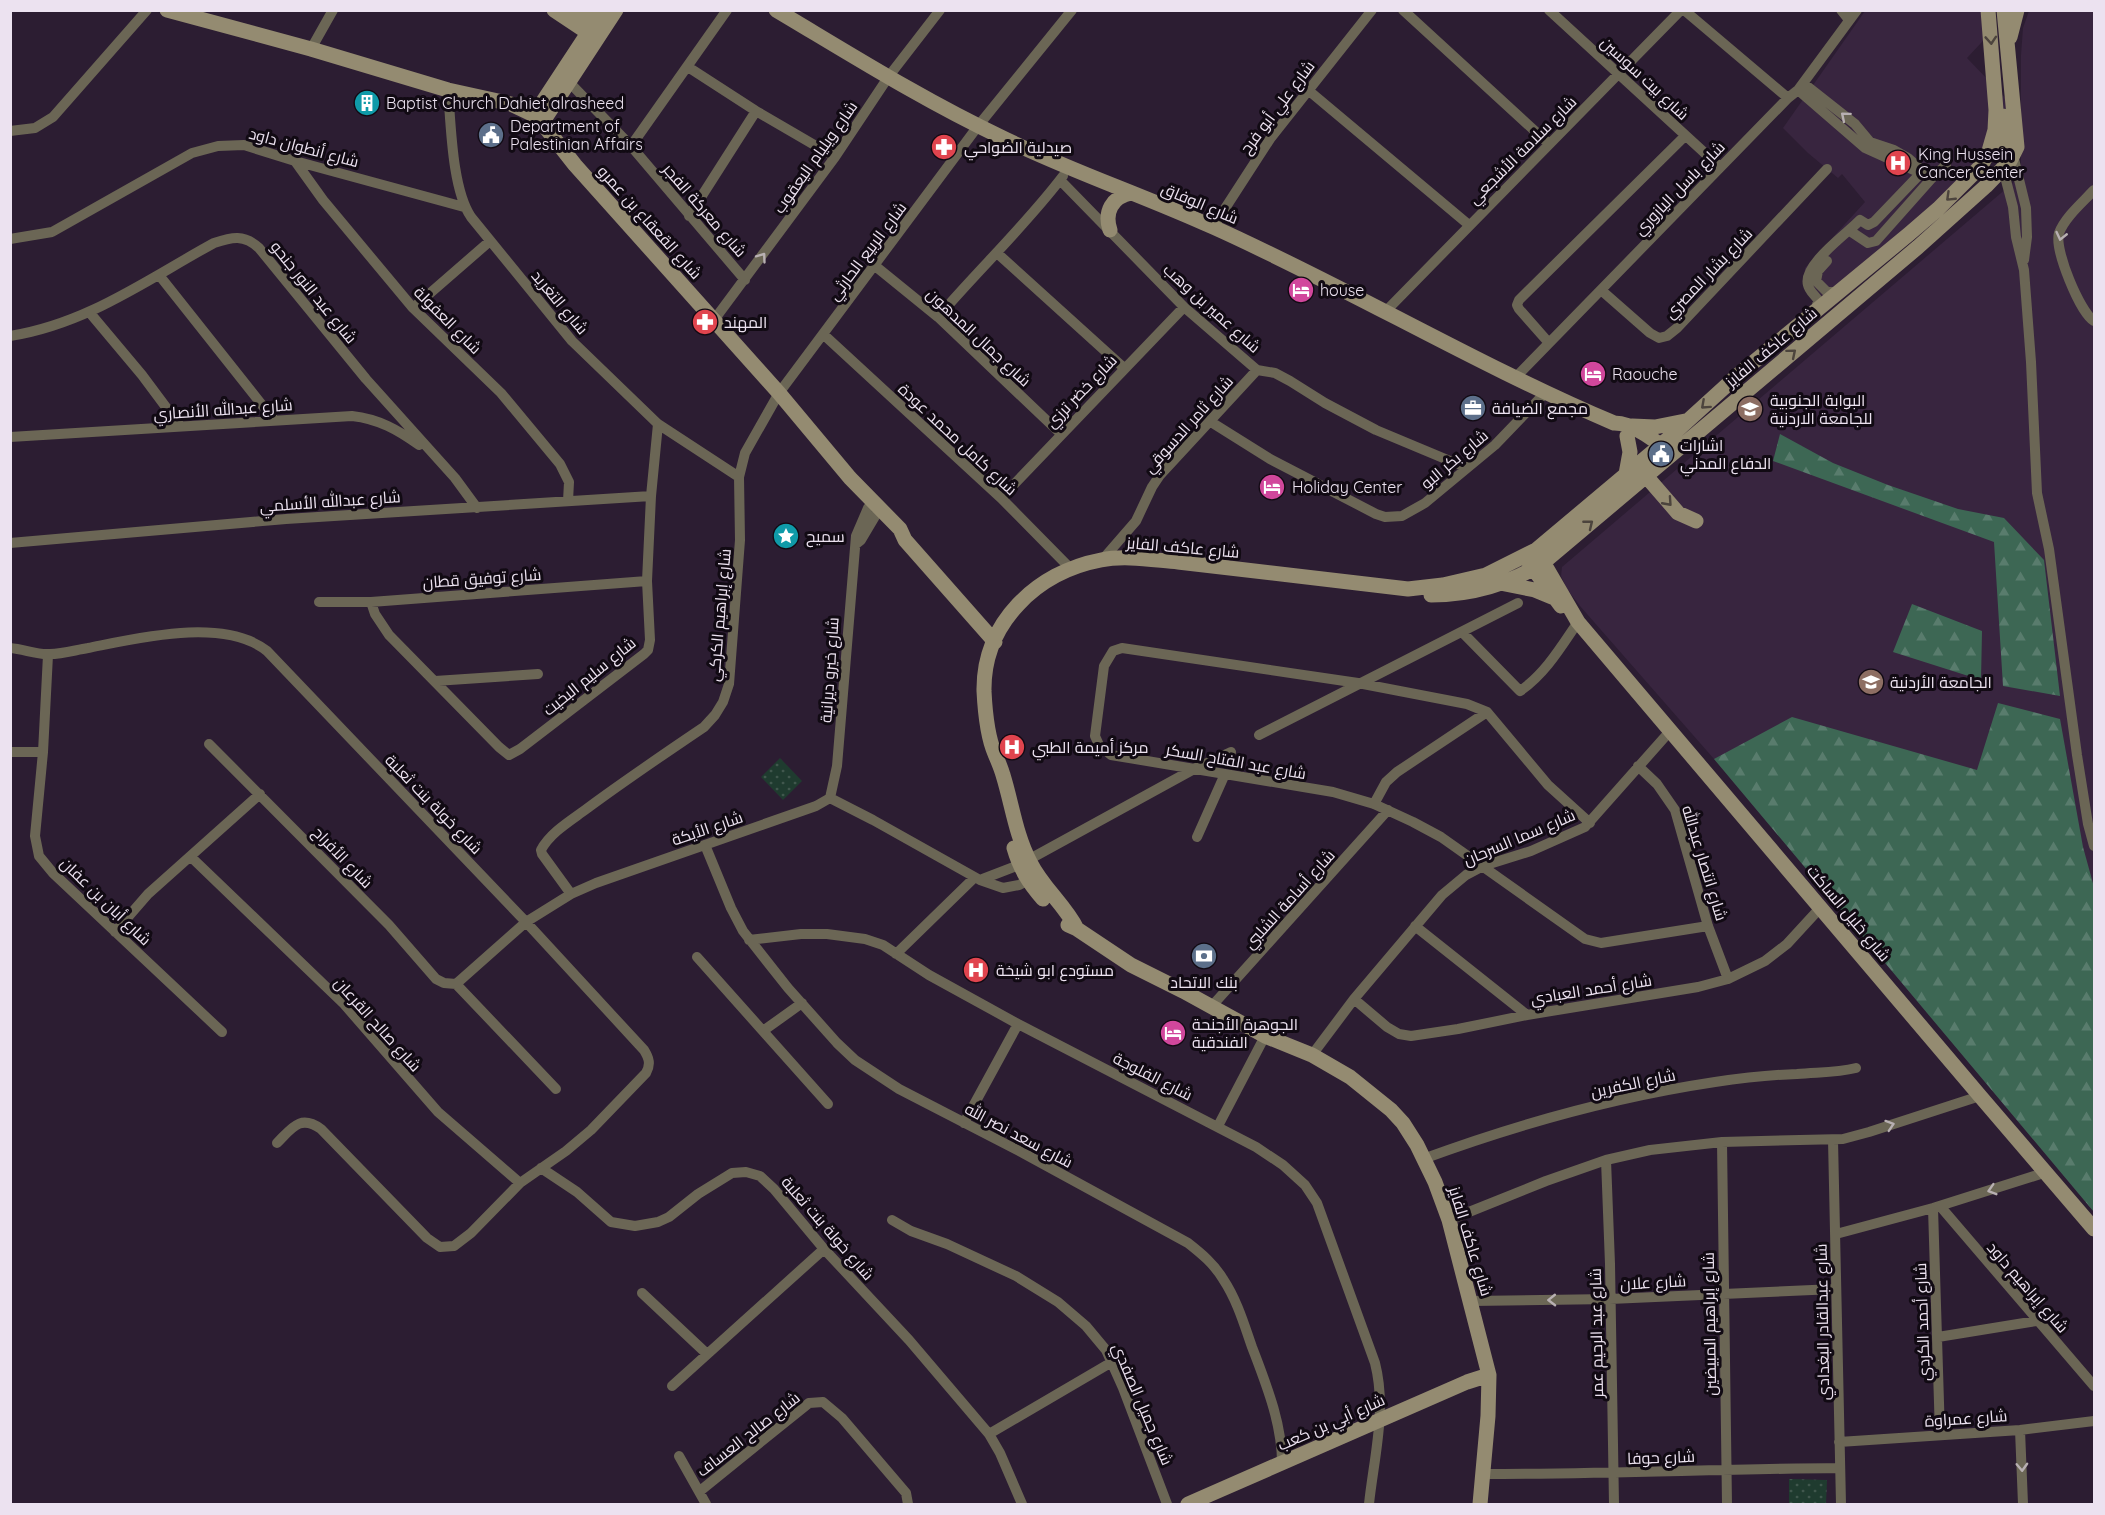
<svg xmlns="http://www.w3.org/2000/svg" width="2105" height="1515" font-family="Quicksand,Cairo,sans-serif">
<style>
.built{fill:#38253f}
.grass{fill:url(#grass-dots)}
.forest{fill:url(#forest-firs)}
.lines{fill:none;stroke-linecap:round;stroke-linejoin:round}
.street{stroke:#6b6655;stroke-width:10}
.secondary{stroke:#948b71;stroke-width:15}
.oneway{stroke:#4c443d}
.oneway2{stroke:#b8b0b2}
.labels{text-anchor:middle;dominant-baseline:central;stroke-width:6;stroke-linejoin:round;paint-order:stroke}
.street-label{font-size:16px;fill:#ece2f0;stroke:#110a13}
.poi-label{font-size:16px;fill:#ece2f0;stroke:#110a13;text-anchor:start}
</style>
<defs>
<pattern id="grass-dots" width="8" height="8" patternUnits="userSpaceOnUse" patternTransform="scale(1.5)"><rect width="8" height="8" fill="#1f3b2f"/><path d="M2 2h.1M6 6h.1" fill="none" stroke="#40574d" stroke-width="1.8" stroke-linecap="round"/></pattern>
<pattern id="forest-firs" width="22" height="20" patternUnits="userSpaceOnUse" patternTransform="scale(1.5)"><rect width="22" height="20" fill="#3d6754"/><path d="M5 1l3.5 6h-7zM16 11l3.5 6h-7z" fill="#597c6d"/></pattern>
</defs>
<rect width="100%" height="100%" fill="#2c1d32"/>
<path class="built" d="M1865,11H1981L1995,28L1967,58L2014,107L1990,149L1897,238L1826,296H1821L1804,277L1805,268L1865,202L1842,174L1838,178L1808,153L1783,128Z
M2029,11H2094V1212L1714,759L1580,606L1567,589L1561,576L1562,567L2021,176V55L2023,28Z"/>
<path class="grass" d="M780,758L802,781L783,800L761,777Z
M1789,1479L1827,1480L1826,1504H1789Z"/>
<path class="forest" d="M1780,434L1833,463L1888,485L1958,509L2004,518L2044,560L2060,696L2003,686L1994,542L1773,461Z
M1912,604L1982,631L1981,680L1893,652Z
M1998,703L2060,719L2083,847L2094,887V1212L1714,759L1792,717L1977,770Z"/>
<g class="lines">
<path class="street" d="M1403,10L1549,144
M1549,10L1720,167
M1684,10L1788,98
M1841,10L1849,20
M311,49L333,10
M688,67L756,111L835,157
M568,81L631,146L745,280
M1803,83L1855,124L1870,142L1894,150L1908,158L1925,173
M448,90C451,125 452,189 471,217L572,341L658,424L739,477
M1308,90L1469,225
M1798,90L1865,148L1918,172
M10,131L35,128L53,117L147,10
M631,146L727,10
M2013,155L2026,208L2027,237L2024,260
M295,161L323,200L413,308L501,393L560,464L569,482L568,501
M2003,169L2013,207L2016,237L2024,270L2031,362L2037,493L2049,549L2077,755L2088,824L2094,846
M1932,178L1946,165
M1060,180L1184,307L1257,370L1275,373L1290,381L1325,403L1376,430L1467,468
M2094,190C2083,202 2065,217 2059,233C2054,250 2080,312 2094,321
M689,216L756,111
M1213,227L1270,139L1372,10
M10,239L52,232L192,153L218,146L244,145L295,161L464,207
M997,253L1124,368
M1827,261L1818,271L1816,281L1827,292H1840
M874,265L938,317L1061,434
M159,275L274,420
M1601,290L1650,333L1659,338L1667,336L1677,328L1827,169
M413,308L490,241
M1816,311L1818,300C1815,295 1809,291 1808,285C1802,265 1848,233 1860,220L1868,225L1874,222L1921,173H1925L1932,178L1876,241L1868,243L1850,231
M1385,312L1681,10
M90,313L142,375L180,426
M938,317C979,269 1025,226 1063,176
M714,320L835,157L889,76L940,10
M823,334L1001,498L1070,568
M10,336C87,324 148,279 214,243C232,237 244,234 259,248L366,379L455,478L477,508
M1549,343L1519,309L1517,305L1519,300L1685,136
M1514,379L1788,98L1798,90L1857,10
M1211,422L1270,459L1376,514L1385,517L1402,516L1425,503L1495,445L1545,393
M10,437L352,416C379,419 398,430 419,445
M1001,498L1184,307
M10,543L286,519L651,496
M856,544L861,540L880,508
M1103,559L1136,521L1152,487L1160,475L1257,370
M319,602H371L647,581
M371,602L375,614L389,635L499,747L509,755L520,749L644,654L648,650L650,640L647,581L651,496L658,424
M1462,632L1520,691C1545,674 1561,647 1578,622
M10,648C23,649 35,654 47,654C60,655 75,650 88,648C139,638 224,617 267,651L526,922L644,1050C649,1058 651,1064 646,1073L591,1130L566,1151L520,1183L471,1233L454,1246L440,1247L427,1238L321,1129C300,1114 292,1128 277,1143
M48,655L43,752L35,836L39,856L53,873L222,1032
M435,681L538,674
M1259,735L1518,603
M209,744L389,925L436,979L444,983L456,984
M10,752H43
M1638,766L1657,784L1675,810L1708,926L1728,979
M830,798L837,766L856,536L868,508L874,501
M830,798L873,820L980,880L1003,888L1019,885L1033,878
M1374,804L1386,782L1397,772L1487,712
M1590,823L1548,785L1487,712L1467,704L1358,683L1122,648L1113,651L1104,666L1095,736L1099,745L1111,755L1333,792L1374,804L1413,822L1441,837L1585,939L1601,943L1708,926
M1197,837L1225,774
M705,845L731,908L743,931L788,988L837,1043L855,1060L899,1089L1023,1153L1188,1243C1202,1254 1214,1264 1223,1279C1237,1300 1244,1324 1252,1347C1266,1384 1282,1423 1282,1463
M191,857L344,1004L438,1112L520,1183
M980,880L1019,865L1194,769L1231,752
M571,894L542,854L541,850C550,833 570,821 585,810C624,781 664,754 704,727L715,715L723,702L729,684L740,540L739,477L745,453L779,393L978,126L1072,10
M1415,926L1527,1015
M115,932L148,894L260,794
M749,940L801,934H827L865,939L883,945L929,975L1018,1024L1256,1147L1283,1165L1305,1185L1317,1203L1375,1363C1387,1410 1374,1457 1369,1504
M896,954L974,878
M697,957L828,1104
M456,984L526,922L571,894L596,883L816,806L830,798
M456,984L556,1089
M1354,999L1387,1027L1399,1034L1411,1036L1458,1029L1527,1015L1698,987L1728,979L1765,961L1787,944L1821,907
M1211,1007L1388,810
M763,1031L802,1003
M1312,1055L1354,999L1442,895L1466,875L1483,866L1531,851L1585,827L1671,730
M964,1123L1018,1024
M1218,1126L1265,1036
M1833,1140L1841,1504
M1722,1142L1727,1504
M1423,1159C1518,1124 1615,1097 1715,1082C1742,1078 1769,1075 1797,1074C1817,1072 1836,1073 1856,1068
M1606,1160L1610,1264L1614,1504
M541,1168L577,1192L611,1222L635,1226L658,1222L669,1217L698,1194L732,1173L746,1172L760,1176L774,1189L824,1249L909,1340L989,1434L1000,1453L1022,1504
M1940,1206L2094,1386
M1933,1208L1940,1435
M892,1220L911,1231L947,1244L1016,1276L1058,1302L1086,1326L1106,1350L1123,1388L1167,1504
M1449,1220L1546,1181L1606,1160L1650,1150L1722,1142L1843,1139L1869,1132L1980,1096
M1836,1234L1933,1208L2047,1172
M642,1293L707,1354
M1471,1301L1610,1299L1835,1289
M1938,1337L2036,1321
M672,1386L824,1249
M2020,1430L2023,1504
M989,1434L1112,1362
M1839,1442L2020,1430L2094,1421
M679,1456L706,1504
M1483,1474C1602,1474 1721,1469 1840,1468
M700,1491L809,1403L823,1402L842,1418L906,1493L908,1504"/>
<path class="secondary" d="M167,10L311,49L448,90L511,104L534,115L542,123L575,165L779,393L850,478L900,529L905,540L995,642
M554,10L596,38
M576,10L602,26
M776,10C850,54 923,100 1001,137C1070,171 1143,195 1213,227C1349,288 1477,365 1614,423C1634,423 1658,442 1671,455
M2010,37L2017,10
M534,115L603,10
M2003,116L2006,166
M542,123L616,10
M1110,230C1104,212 1112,197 1131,193
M1632,426L1655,427L1685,421
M1626,474L1630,452L1627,436
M1646,476L1678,513L1696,521
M1539,555L1578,622L1980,1096L2094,1229
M1529,563L1561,606
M1500,583L1535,590L1552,597
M1431,595C1470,595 1511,584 1544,562L1918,247L1986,186L2010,161L2017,147L2004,10
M1014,848C1020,869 1029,883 1043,899
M1068,925L1077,929L1131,965L1183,991L1265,1036L1312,1055L1350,1077L1391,1110L1403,1123L1417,1145L1435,1182L1449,1220L1489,1375L1488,1416L1480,1504
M1077,929C1065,905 1043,888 1030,862C1016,836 1012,804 1003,775C1001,768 998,761 995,754C987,736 985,711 984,691C983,623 1037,572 1101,560C1125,555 1153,560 1178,562L1408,589L1443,585L1486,575L1536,550L1661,445L1738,375L1909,234L1938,209L1981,166L1989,151L1995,130L1996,110L1988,10
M1188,1504L1467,1382L1489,1375"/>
</g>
<defs><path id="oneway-chevron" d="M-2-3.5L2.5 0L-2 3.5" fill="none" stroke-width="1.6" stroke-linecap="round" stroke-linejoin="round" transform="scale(1.5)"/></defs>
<g class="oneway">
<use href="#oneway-chevron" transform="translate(1991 40) rotate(86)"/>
<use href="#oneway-chevron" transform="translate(1950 197) rotate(136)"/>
<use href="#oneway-chevron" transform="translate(1792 353) rotate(-40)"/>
<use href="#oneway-chevron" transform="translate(1705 405) rotate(138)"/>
<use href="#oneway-chevron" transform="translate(1668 502) rotate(48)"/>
<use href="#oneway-chevron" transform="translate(1589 524) rotate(-39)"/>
</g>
<g class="oneway2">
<use href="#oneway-chevron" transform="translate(1845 116) rotate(-140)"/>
<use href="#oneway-chevron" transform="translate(2061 236) rotate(103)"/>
<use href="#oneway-chevron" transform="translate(762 257) rotate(-54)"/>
<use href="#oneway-chevron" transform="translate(1890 1125) rotate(-18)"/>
<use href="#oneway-chevron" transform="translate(1992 1190) rotate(163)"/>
<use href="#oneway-chevron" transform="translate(1552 1300) rotate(179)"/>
<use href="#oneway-chevron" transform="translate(2022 1467) rotate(88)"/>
</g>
<defs>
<g id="building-disc" transform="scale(1.35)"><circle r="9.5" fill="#0f9aa8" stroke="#110a13"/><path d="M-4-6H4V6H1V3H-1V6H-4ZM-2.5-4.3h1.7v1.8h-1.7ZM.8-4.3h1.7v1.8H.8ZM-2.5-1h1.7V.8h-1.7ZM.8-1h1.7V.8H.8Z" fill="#fff"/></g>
<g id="civic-disc" transform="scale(1.35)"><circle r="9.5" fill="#5c6f8a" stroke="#110a13"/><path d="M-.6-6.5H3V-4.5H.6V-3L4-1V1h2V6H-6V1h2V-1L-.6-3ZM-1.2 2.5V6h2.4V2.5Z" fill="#fff"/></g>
<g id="pharmacy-disc" transform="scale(1.35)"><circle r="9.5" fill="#e0444e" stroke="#110a13"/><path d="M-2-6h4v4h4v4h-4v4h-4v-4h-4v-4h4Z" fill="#fff"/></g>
<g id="hospital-disc" transform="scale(1.35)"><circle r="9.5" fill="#e0444e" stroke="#110a13"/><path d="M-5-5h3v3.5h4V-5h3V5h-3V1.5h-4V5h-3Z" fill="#fff"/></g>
<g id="hotel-disc" transform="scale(1.35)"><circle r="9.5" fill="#d1479c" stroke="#110a13"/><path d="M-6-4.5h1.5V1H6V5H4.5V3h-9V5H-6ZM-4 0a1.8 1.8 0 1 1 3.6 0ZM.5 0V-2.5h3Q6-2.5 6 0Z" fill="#fff"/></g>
<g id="office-disc" transform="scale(1.35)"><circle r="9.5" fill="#5c6f8a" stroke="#110a13"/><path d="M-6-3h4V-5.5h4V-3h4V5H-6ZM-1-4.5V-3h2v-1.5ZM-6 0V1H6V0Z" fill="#fff"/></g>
<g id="university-disc" transform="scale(1.35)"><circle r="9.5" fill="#8d6e63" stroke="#110a13"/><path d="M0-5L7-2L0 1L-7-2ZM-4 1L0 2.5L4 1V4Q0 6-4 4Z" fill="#fff"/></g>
<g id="sight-disc" transform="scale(1.35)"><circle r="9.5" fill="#0f9aa8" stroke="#110a13"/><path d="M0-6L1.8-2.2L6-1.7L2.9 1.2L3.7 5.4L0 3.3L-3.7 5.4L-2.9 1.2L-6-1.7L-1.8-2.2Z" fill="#fff"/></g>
<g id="bank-disc" transform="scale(1.35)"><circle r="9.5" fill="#5c6f8a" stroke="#110a13"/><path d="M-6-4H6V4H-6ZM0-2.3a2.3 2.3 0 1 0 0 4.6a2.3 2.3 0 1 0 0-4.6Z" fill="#fff"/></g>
</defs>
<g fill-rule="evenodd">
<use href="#building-disc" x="367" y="103"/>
<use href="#civic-disc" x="491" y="135"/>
<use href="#pharmacy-disc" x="944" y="147"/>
<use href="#hospital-disc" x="1898" y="163"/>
<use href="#hotel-disc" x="1301" y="290"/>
<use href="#pharmacy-disc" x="705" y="322"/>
<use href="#hotel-disc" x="1593" y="374"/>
<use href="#office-disc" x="1473" y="408"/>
<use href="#university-disc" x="1750" y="409"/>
<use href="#civic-disc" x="1661" y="454"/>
<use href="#hotel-disc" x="1272" y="487"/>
<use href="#sight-disc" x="786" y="536"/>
<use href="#university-disc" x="1871" y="682"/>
<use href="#hospital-disc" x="1012" y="747"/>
<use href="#bank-disc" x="1204" y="956"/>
<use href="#hospital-disc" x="976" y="970"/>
<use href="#hotel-disc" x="1173" y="1033"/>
</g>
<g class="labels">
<g class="street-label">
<text transform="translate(1645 78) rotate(43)">شارع بيت سوسين</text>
<text transform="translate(1277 107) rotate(-53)">شارع علي أبو فرح</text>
<text transform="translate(304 147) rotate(15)">شارع أنطوان داود</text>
<text transform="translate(1522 150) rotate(-45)">شارع سلامة الأشجعي</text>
<text transform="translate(815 157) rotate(-55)">شارع ويليام اليعقوب</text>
<text transform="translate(1679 188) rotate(-46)">شارع باسل اليازوري</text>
<text transform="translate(1200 203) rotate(23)">شارع الوفاق</text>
<text transform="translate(705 210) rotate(49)">شارع معركة الفجر</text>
<text transform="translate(650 222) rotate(48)">شارع القعقاع بن عمرو</text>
<text transform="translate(867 251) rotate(-53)">شارع الربيع الحارثي</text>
<text transform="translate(1708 273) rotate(-46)">شارع بشار المصري</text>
<text transform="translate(314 292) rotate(51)">شارع عبد النور جنحو</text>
<text transform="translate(560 302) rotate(50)">شارع التغريد</text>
<text transform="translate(1212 308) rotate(42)">شارع عمير بن وهب</text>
<text transform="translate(448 320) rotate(45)">شارع العفولة</text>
<text transform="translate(979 337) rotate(43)">شارع جمال المدهون</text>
<text transform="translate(1771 347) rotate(-40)">شارع عاكف الفايز</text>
<text transform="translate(1081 391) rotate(-46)">شارع خضر ترزي</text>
<text transform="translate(223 409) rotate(-4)">شارع عبدالله الأنصاري</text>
<text transform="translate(1188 424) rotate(-48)">شارع ثامر الدسوقي</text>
<text transform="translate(958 439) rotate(43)">شارع كامل محمد عودة</text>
<text transform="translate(1454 459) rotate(-40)">شارع بكر البو</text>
<text transform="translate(330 501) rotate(-4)">شارع عبدالله الأسلمي</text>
<text transform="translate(1183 547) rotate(5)">شارع عاكف الفايز</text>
<text transform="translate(482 578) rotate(-4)">شارع توفيق قطان</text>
<text transform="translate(719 615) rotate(-85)">شارع إبراهيم الكركي</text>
<text transform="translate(829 670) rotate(-86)">شارع خيرو ديرانية</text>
<text transform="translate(589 676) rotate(-39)">شارع سليم البخيت</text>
<text transform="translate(1236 761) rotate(10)">شارع عبد الفتاح السكر</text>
<text transform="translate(434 804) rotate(46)">شارع خولة بنت ثعلبة</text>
<text transform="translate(707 828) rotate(-19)">شارع الأيكة</text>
<text transform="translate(1519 837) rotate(-23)">شارع سما السرحان</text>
<text transform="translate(343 857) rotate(46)">شارع الأفراح</text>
<text transform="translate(1705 863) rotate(73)">شارع انتصار عبدالله</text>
<text transform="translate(1289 899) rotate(-48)">شارع أسامة الشلبي</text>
<text transform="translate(106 901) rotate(44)">شارع أبان بن عفان</text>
<text transform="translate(1849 913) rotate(50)">شارع خليل الساكت</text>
<text transform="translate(1591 989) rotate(-9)">شارع أحمد العبادي</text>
<text transform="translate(378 1024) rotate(48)">شارع صالح القرعان</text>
<text transform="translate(1153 1076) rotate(27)">شارع الفلوجة</text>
<text transform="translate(1633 1083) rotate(-12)">شارع الكفرين</text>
<text transform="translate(1019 1135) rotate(28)">شارع سعد نصر الله</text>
<text transform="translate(828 1228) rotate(49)">شارع خولة بنت ثعلبة</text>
<text transform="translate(1471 1241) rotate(73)">شارع عاكف الفايز</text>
<text transform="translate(1653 1282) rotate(-3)">شارع علان</text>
<text transform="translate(2028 1287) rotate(49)">شارع إبراهيم داود</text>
<text transform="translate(1822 1322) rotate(-91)">شارع عبدالقادر البغدادي</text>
<text transform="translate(1922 1322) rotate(-92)">شارع أحمد الكردي</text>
<text transform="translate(1709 1324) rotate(-91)">شارع إبراهيم المبيضين</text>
<text transform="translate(1596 1333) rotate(-91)">شارع عبد الرحيم عمر</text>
<text transform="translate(1143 1404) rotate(67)">شارع جميل الصفدي</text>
<text transform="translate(1966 1418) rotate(-4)">شارع عمراوة</text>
<text transform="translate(1331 1422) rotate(-24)">شارع أبي بن كعب</text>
<text transform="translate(748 1434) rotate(-38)">شارع صالح العساف</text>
<text transform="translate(1661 1457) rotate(-2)">شارع حوفا</text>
</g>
<g class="poi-label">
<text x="386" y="103">Baptist Church Dahiet alrasheed</text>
<text x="510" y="126">Department of<tspan x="510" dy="18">Palestinian Affairs</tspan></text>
<text x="964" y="147">صيدلية الضواحي</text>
<text x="1918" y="154">King Hussein<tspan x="1918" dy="18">Cancer Center</tspan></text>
<text x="1320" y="290">house</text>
<text x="724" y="322">المهند</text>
<text x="1612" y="374">Raouche</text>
<text x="1770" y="400">البوابة الجنوبية<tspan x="1770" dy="18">للجامعة الاردنية</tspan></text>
<text x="1492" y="408">مجمع الضيافة</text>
<text x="1680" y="445">اشارات<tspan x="1680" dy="18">الدفاع المدني</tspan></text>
<text x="1292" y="487">Holiday Center</text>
<text x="806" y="536">سميح</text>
<text x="1890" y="682">الجامعة الأردنية</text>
<text x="1032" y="747">مركز أميمة الطبي</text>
<text x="996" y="970">مستودع ابو شيخة</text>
<text x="1204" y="982" text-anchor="middle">بنك الاتحاد</text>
<text x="1192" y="1024">الجوهرة الأجنحة<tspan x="1192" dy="18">الفندقية</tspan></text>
</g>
</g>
<rect width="2105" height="1515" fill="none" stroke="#ece2f0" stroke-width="24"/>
</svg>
